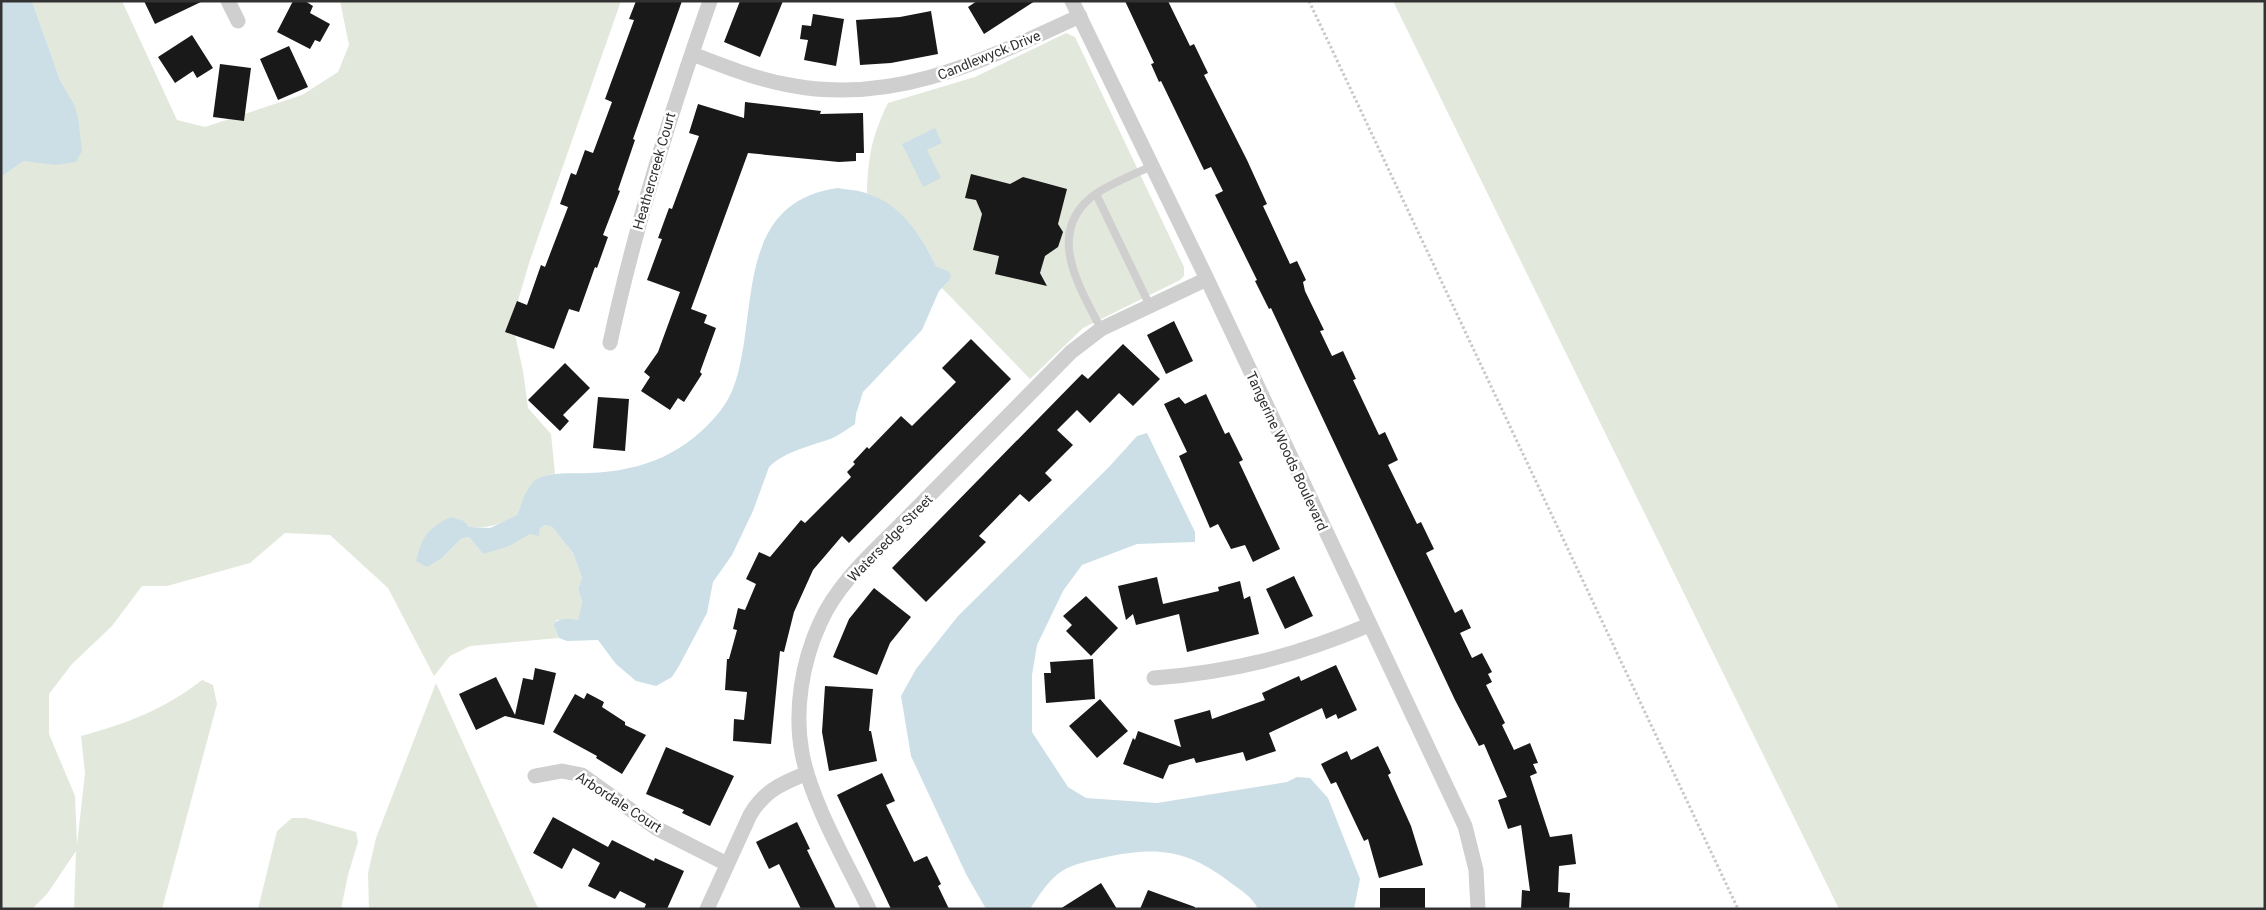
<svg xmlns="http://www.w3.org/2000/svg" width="2266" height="910" font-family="Roboto,sans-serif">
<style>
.green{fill:#e3e8dc}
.water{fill:#ccdfe6}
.building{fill:#191919}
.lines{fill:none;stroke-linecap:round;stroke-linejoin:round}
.path{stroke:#c9c9c9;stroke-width:3;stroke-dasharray:2.5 2.5;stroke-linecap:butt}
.service{stroke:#cfcfcf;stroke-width:8}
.minor{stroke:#cfcfcf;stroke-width:15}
.labels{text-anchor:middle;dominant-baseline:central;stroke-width:5;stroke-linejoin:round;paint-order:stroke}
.street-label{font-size:14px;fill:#323232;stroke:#fff}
</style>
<rect width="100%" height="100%" fill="#fff"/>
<path class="green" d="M32,1H122L177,120L205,127L302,95L338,72L349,45L340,1H621L530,260L512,321L523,371L528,408L551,434L555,474C531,476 525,495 517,515C497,525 492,528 469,527L463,521L442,558L461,539L469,537L483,554L520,539L545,525L552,527L573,553L582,578L578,589L582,602L578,621L557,620L553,624L559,638L470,646L450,656L434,676L388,588L330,535L285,533L250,563L167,586H142L112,626L72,664L49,694V734L75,796L77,845L85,773L81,736C126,724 165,709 202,680L213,685L217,704L162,909H74L76,851L47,894L32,909H1V177L24,161L74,104L60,80Z
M1393,1H2265V909H1839Z
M1066,33L1075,37L1184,267V276L1180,280L1083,328L1030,379L942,288L950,280L946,270L936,266C921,233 900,207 867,193C868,156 872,136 888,103L975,77Z
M436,683L536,904L539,909H369L368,873L376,838Z
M292,818H306L356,832L358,842L348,875L341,909H258L277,831Z"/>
<path class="water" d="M1,1H32L60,80L74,104L78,117L82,151L76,162L56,165L24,161L1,177Z
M935,128L942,143L927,150L941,178L923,187L902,144Z
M838,188C848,190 859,190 869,194C901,205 922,236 936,266L946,270L951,274L950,280L939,291L922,330L863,392L856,414L855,424C849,428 842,433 835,437C813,446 786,450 769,467L753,511L732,555L713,582L707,613L679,666L672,677L656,686L636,681L616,664L598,640L567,641L559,638L553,624C561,617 568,619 578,620L582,602L578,589L582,578L573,553L552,527L545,525L540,528L539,536L530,534L509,546L483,554L469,537L461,539L442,558L427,567L416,561C422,536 428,528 451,517L464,521L469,527L490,528L517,515C522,503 526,486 537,479C552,471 573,474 589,473C644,471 687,453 721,410C736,391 740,366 744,343C754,274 753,200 838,188Z
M1147,433L1195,532V542L1137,544L1082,565L1063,591L1037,645L1032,675V732L1068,787L1086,798L1157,803L1287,782L1297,777L1310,778L1328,798L1360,879L1354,909H1258C1252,897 1242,891 1231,883C1187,849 1156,846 1102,858C1089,861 1073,864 1062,871C1049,879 1038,897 1030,909H986L966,874L911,756L901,696L916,669L958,616L1109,467L1137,436Z"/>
<path class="building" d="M144,1H203L155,24Z
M293,1H305L313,6L310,13L330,24L320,42L315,40L310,49L277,32Z
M636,1H682L633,139L635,140L618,190L620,191L603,235L608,237L597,268L595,267L579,312L569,309L554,349L505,332L517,301L527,305L541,265L545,267L568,207L560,204L571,173L576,175L585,150L593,153L612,102L605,99L634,20L629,19Z
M740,1H783L760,57L724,42Z
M977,1H1035L984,34L968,7Z
M1125,1H1168L1190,46L1194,44L1208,73L1204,75L1247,160L1267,204L1263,206L1290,264L1297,261L1306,280L1303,282L1305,291L1324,330L1320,331L1332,356L1343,351L1356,379L1353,380L1379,435L1385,432L1398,460L1388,465L1417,524L1421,522L1434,549L1426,553L1455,613L1462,609L1471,628L1460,633L1472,658L1482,653L1492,672L1488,674L1492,682L1486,685L1505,723L1502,725L1514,750L1530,743L1538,763L1533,764L1537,773L1530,776L1550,837L1572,834L1576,864L1559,866L1558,892L1570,893L1569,909H1521L1522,890L1530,891L1521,825L1508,829L1498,800L1507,797L1484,744L1479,746L1455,700L1300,370L1271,308L1269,309L1255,281L1257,280L1215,195L1223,191L1211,167L1204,170L1161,81L1159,82L1151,64L1154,63Z
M931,11L938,54L891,63L860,65L856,20L900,17Z
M813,14L844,19L836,66L804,60L808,40L800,39L802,25L811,26Z
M192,35L213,68L197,78L193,71L175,83L158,57Z
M289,46L308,87L278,100L260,59Z
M220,64L251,68L244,121L213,117Z
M745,102L821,111L820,114L863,113L864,153H856V161L839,162L748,153L691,309L707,315L704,323L716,328L700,372L702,374L684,402L678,398L670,410L641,391L650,377L644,372L658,352L680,292L647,280L662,239L658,238L669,208L672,209L699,136L689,133L698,104L744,118Z
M971,174L1010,184L1023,177L1067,189L1058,224L1063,232L1058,247L1045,256L1040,273L1047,286L995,274L999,256L973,250L982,214L976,200L965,198Z
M1174,321L1193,361L1166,374L1147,335Z
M971,339L1011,379L849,543L842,536L813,570L794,612L784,652L780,651L771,744L733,741L734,719L744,720L747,692L725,690L727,659H729L737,630L733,629L738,608L745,610L756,584L746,579L759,552L770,557L801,520L805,523L851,477L847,472L855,464L853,462L867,447L869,449L901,416L912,426L956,382L942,368Z
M1123,344L1160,379L1133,406L1119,393L1090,423L1077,410L1057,430L1073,445L1045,473L1052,480L1029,502L1020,494L979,536L986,542L926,602L892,568L1082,374L1088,379Z
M565,363L590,388L563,415L569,421L560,431L528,400Z
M1206,394L1225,434L1229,432L1243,460L1239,462L1280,549L1253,562L1245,545L1231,549L1218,524L1210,528L1179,456L1187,452L1164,404L1179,397L1185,404Z
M598,397L629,399L625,451L593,448Z
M1294,576L1313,616L1285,629L1266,589Z
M1157,577L1163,604L1219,591L1218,587L1240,581L1244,599L1250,596L1259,634L1187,652L1179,614L1136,625L1133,614L1126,620L1118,586Z
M874,588L911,617L890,643L877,675L833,657L849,619Z
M1086,596L1118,628L1091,656L1066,631L1072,625L1063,616Z
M1093,659L1095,699L1046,703L1044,673H1051L1050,662Z
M1336,665L1357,710L1338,719L1336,714L1326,719L1322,708L1269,733L1276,751L1246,761L1243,752L1196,763L1194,758L1169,765L1163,779L1123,764L1133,738L1135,740L1138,731L1181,747L1174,720L1210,710L1212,719L1265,700L1262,693L1299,676L1301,681Z
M535,668L556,673L544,725L505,716L476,730L459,694L496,677L515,715L523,678L533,680Z
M825,686L873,689L869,731H871L877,761L829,771L822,732Z
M587,693L604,702L602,707L625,722V725L646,735L622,774L596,758L597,756L553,732L575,694L584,699Z
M1100,699L1128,731L1097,758L1069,726Z
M1378,746L1391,773L1388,775L1411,826L1423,865L1379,878L1368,839L1364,841L1336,782L1331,784L1321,764L1347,751L1351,760Z
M666,747L734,776L710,826L682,813L684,810L646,794Z
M882,773L895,801L886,805L914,862L927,856L941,884L938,886L949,909H891L837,795Z
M553,817L608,847L612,840L654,861L655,858L684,871L667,909H644L646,904L620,891L615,899L588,886L600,863L573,848L562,869L533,853Z
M797,822L810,849L807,850L836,909H801L779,864L769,869L756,842Z
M1101,883L1117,909H1060Z
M1380,888H1425V909H1380Z
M1148,890L1195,907V909H1140Z"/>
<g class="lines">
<path class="path" d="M1309,1L1738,909"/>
<path class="service" d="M1096,194L1150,306
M1101,329C1079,286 1043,230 1097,193C1114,182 1134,174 1152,166"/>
<path class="minor" d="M228,1L238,21
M1072,1L1207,279L1465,826L1476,870L1478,909
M692,54C724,66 755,79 789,85C896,106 986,59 1080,16
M610,343C635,226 670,114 710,1
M1154,678C1233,672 1296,656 1369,625
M535,776L562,771L582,775L656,828L727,864
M707,909L750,815C765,790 781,784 807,773
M869,909C847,863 811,802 802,753C794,711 802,662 820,623C839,579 882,545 914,511C967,458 1019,405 1071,352L1101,329L1207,279"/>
</g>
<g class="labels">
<g class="street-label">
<text transform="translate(989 55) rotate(-22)">Candlewyck Drive</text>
<text transform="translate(654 171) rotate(-74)">Heathercreek Court</text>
<text transform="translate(1287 451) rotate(65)">Tangerine Woods Boulevard</text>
<text transform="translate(890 538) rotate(-46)">Watersedge Street</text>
<text transform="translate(619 802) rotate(33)">Arbordale Court</text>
</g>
</g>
<rect width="2266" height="910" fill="none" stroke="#323232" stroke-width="5"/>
</svg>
